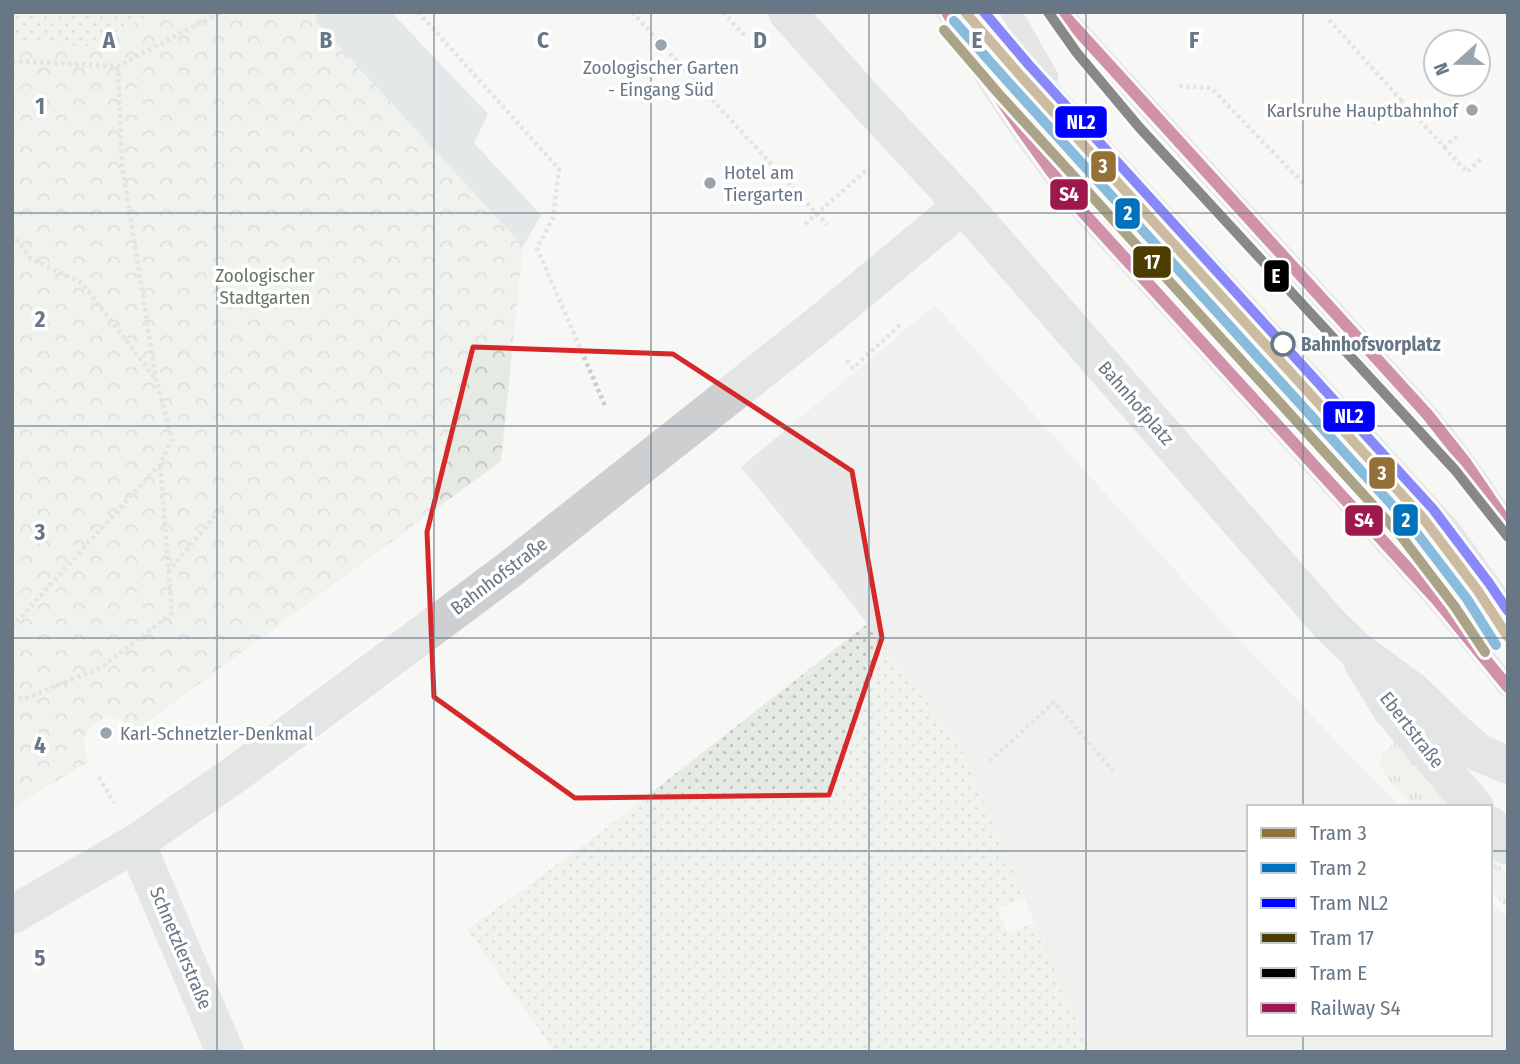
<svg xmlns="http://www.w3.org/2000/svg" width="1520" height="1064" font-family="'Fira Sans Condensed',sans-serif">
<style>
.built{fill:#e6e7e7}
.grass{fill:url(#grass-tufts)}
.park{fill:url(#park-crowns)}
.garden{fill:url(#garden-dots)}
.water{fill:#ced5d9}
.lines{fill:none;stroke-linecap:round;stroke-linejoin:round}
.path{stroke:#ccc;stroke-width:4.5;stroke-dasharray:3.5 3.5;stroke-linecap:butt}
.lane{stroke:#cdcfd0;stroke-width:21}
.street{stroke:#cdcfd0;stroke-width:38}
.rail-1-casing{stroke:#fff;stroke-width:18}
.rail-1{stroke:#9f184c;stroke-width:12}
.tram-1-casing{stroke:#fff;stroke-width:16}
.tram-2-casing{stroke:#fff;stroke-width:16}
.tram-3-casing{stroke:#fff;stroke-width:16}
.tram-4-casing{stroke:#fff;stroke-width:16}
.tram-5-casing{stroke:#fff;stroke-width:16}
.tram-1{stroke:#947139;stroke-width:10}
.tram-2{stroke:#0071bc;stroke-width:10}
.tram-3{stroke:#00f;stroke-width:10}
.tram-4{stroke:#4d3d00;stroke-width:10}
.tram-5{stroke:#000;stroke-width:10}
.marked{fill:none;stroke:#d62828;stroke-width:5;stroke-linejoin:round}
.grid{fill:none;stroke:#687786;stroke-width:2;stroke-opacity:0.55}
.poi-dot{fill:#9aa4ad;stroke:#fff;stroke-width:2.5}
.stop-dot{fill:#fff;stroke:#687786;stroke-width:3.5}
.labels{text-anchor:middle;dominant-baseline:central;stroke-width:7;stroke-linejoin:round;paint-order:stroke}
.poi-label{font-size:19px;fill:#687786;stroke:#fff;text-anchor:start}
.park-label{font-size:19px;fill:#667862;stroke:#fff}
.stop-label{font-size:19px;font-weight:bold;fill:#687786;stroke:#fff;text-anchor:start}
.street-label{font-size:19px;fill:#687786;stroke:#fff}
.grid-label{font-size:23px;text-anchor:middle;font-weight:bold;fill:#687786;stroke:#fff;stroke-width:7;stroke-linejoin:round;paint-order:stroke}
.line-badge{stroke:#fff;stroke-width:2.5}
.badge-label{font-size:19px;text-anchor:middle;font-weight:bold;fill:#fff}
</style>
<defs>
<pattern id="grass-tufts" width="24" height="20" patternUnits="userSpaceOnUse" patternTransform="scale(1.75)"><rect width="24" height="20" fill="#e6eae4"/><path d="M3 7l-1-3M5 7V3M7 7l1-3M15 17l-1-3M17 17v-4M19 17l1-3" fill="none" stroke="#bec2be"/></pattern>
<pattern id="park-crowns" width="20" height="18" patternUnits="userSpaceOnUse" patternTransform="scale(1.75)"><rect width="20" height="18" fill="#e6eae4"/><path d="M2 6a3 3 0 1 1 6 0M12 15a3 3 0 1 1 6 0" fill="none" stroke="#bec2be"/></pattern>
<pattern id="garden-dots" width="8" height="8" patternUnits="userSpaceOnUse" patternTransform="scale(1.75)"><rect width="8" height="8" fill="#e6eae4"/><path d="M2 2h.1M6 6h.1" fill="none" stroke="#bec2be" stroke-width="1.8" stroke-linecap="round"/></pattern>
</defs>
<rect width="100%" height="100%" fill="#f7f7f6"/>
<path class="built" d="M935,305L1220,620L1400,807H1249V1034H1490V901L1508,919V1052H1089L960,745L842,591L741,467Z"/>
<path class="grass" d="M1396,741L1452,807H1413C1405,797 1375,771 1381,757C1383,751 1391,746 1396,741Z
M1490,853L1508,877V909L1490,890Z"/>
<path class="park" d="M12,12H391L488,114L474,143L541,215L523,247L501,461L131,734L123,721L109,716C85,726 79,738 89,762L12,807Z"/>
<path class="garden" d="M12,12H156L87,46L12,43Z
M867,624L960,745L1024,897L997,909L1008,933L1035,922L1089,1052H555L467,930L601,832Z"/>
<path class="water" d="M318,12H391L488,114L474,143L541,215L523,246L315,20Z"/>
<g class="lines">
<path class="path" d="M418,12L559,169L553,218L537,248L606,408
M632,12L827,225
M723,12L745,36
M1329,20L1401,100L1374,124
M12,61L118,66L221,12
M1179,86L1211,88L1305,185
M1401,100L1444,147L1459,135
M1444,147L1467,172L1481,159
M805,224L867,170
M12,234L30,258L82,283L154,377
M847,360L853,368L900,325
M168,572L223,506
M12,627L160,464L172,440L156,379L122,164L118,66
M12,696L24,699L102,667L172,613L160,464
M990,761L1054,702L1114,772
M99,777L114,803"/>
<path class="lane" d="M947,12C986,82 1031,148 1081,210L1436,599L1486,659L1508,687
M976,12L1067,109L1450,529L1508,610
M1011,12L1048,77
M1061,12L1427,414L1465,462L1508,525"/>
<path class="street" d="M787,12L867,102L963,205L1331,626L1355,649L1411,690L1455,732L1479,753L1508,765
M1363,663L1392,710L1475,807
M1490,825L1508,846
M136,843L225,1052
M12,915L136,843L234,775L509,570L816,327L963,205"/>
<g class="rail-1-casing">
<path id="rail-1" d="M947,12C987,82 1031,147 1081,210L1436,599L1508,687
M1061,12L1427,414L1465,462L1508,525"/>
</g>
<use href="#rail-1" class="rail-1"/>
<g class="tram-1-casing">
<path id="tram-1" d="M965,12L1019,74L1423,518L1478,591L1508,637"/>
</g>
<g class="tram-2-casing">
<path id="tram-2" d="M954,21L1009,83L1412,527L1467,599L1496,645"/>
</g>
<g class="tram-3-casing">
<path id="tram-3" d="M984,12L1029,65L1433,509L1489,583L1508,611"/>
</g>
<g class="tram-4-casing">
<path id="tram-4" d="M944,30L998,93L1401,536L1455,607L1485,652"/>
</g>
<g class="tram-5-casing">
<path id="tram-5" d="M1048,12L1077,53L1139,127L1455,470L1508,537"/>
</g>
<use href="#tram-1" class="tram-1"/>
<use href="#tram-2" class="tram-2"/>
<use href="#tram-3" class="tram-3"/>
<use href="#tram-4" class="tram-4"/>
<use href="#tram-5" class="tram-5"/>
</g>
<path d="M0 0H1520V1064H0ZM473,347L673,354L852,471L882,638L829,795L575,798L434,697L427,532Z" fill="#f7f7f6" fill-opacity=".55" fill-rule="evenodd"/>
<path class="marked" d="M473,347L673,354L852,471L882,638L829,795L575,798L434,697L427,532Z"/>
<path class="grid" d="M217,12V1052M434,12V1052M651,12V1052M869,12V1052M1086,12V1052M1303,12V807M12,213H1508M12,426H1508M12,638H1508M12,851H1249M1490,851H1508M1303,1034V1052"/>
<g class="poi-dot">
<circle cx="661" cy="45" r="7"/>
<circle cx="1472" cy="110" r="7"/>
<circle cx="710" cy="183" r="7"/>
<circle cx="106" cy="733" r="7"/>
</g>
<circle class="stop-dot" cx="1283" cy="344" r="11"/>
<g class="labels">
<g class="poi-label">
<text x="661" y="67" text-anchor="middle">Zoologischer Garten<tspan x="661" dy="22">- Eingang Süd</tspan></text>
<text x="1458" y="110" text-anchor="end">Karlsruhe Hauptbahnhof</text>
<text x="724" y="172">Hotel am<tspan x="724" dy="22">Tiergarten</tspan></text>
<text x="120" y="733">Karl-Schnetzler-Denkmal</text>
</g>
<g class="park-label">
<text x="265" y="275">Zoologischer<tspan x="265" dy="22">Stadtgarten</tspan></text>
</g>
<g class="stop-label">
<text x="1301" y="344">Bahnhofsvorplatz</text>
</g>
<g class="street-label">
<text transform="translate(1136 403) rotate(49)">Bahnhofplatz</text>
<text transform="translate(499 576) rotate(-37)">Bahnhofstraße</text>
<text transform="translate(1412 730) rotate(52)">Ebertstraße</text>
<text transform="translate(181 948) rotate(67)">Schnetzlerstraße</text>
</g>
</g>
<g class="grid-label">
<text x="109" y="48">A</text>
<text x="326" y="48">B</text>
<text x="543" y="48">C</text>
<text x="760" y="48">D</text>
<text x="977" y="48">E</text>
<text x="1194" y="48">F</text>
<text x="40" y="114">1</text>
<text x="40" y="327">2</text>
<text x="40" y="540">3</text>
<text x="40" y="753">4</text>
<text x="40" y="966">5</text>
</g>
<g class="line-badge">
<rect x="1054" y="105" width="54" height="34" rx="7" fill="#00f"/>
<rect x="1090" y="150" width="27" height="33" rx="7" fill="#947139"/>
<rect x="1049" y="178" width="40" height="33" rx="7" fill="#9f184c"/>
<rect x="1114" y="197" width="27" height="33" rx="7" fill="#0071bc"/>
<rect x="1132" y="245" width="40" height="34" rx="7" fill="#4d3d00"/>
<rect x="1263" y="259" width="27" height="34" rx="7" fill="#000"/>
<rect x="1322" y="400" width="54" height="33" rx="7" fill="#00f"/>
<rect x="1368" y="456" width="28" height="34" rx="7" fill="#947139"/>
<rect x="1392" y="503" width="27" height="34" rx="7" fill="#0071bc"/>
<rect x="1344" y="504" width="40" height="33" rx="7" fill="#9f184c"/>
</g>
<g class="badge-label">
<text x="1081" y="129">NL2</text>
<text x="1103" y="173">3</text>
<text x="1069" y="201">S4</text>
<text x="1128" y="220">2</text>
<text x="1152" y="269">17</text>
<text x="1276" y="283">E</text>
<text x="1349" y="423">NL2</text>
<text x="1382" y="480">3</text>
<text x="1406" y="527">2</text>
<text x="1364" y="527">S4</text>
</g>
<rect width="1520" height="1064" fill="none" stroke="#687786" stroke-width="28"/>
<rect x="1247" y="805" width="245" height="231" fill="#ffffff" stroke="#c3c9cf" stroke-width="2"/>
<rect x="1261" y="828" width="35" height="10" fill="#947139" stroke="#c3c9cf" stroke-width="2"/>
<text x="1310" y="840" font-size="21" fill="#687786">Tram 3</text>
<rect x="1261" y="863" width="35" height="10" fill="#0071bc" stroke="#c3c9cf" stroke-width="2"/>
<text x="1310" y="875" font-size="21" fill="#687786">Tram 2</text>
<rect x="1261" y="898" width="35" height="10" fill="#0000ff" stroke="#c3c9cf" stroke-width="2"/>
<text x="1310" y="910" font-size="21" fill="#687786">Tram NL2</text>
<rect x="1261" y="933" width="35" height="10" fill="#4d3d00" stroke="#c3c9cf" stroke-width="2"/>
<text x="1310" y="945" font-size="21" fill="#687786">Tram 17</text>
<rect x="1261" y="968" width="35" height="10" fill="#000000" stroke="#c3c9cf" stroke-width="2"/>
<text x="1310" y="980" font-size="21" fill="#687786">Tram E</text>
<rect x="1261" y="1003" width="35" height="10" fill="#9f184c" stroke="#c3c9cf" stroke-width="2"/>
<text x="1310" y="1015" font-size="21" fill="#687786">Railway S4</text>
<g transform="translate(1457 63) rotate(249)"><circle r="33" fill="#ffffff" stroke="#c3c9cf" stroke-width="2"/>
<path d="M0-5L12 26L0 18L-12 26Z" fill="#9aa4ad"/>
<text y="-10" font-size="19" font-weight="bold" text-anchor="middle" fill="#687786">N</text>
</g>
</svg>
